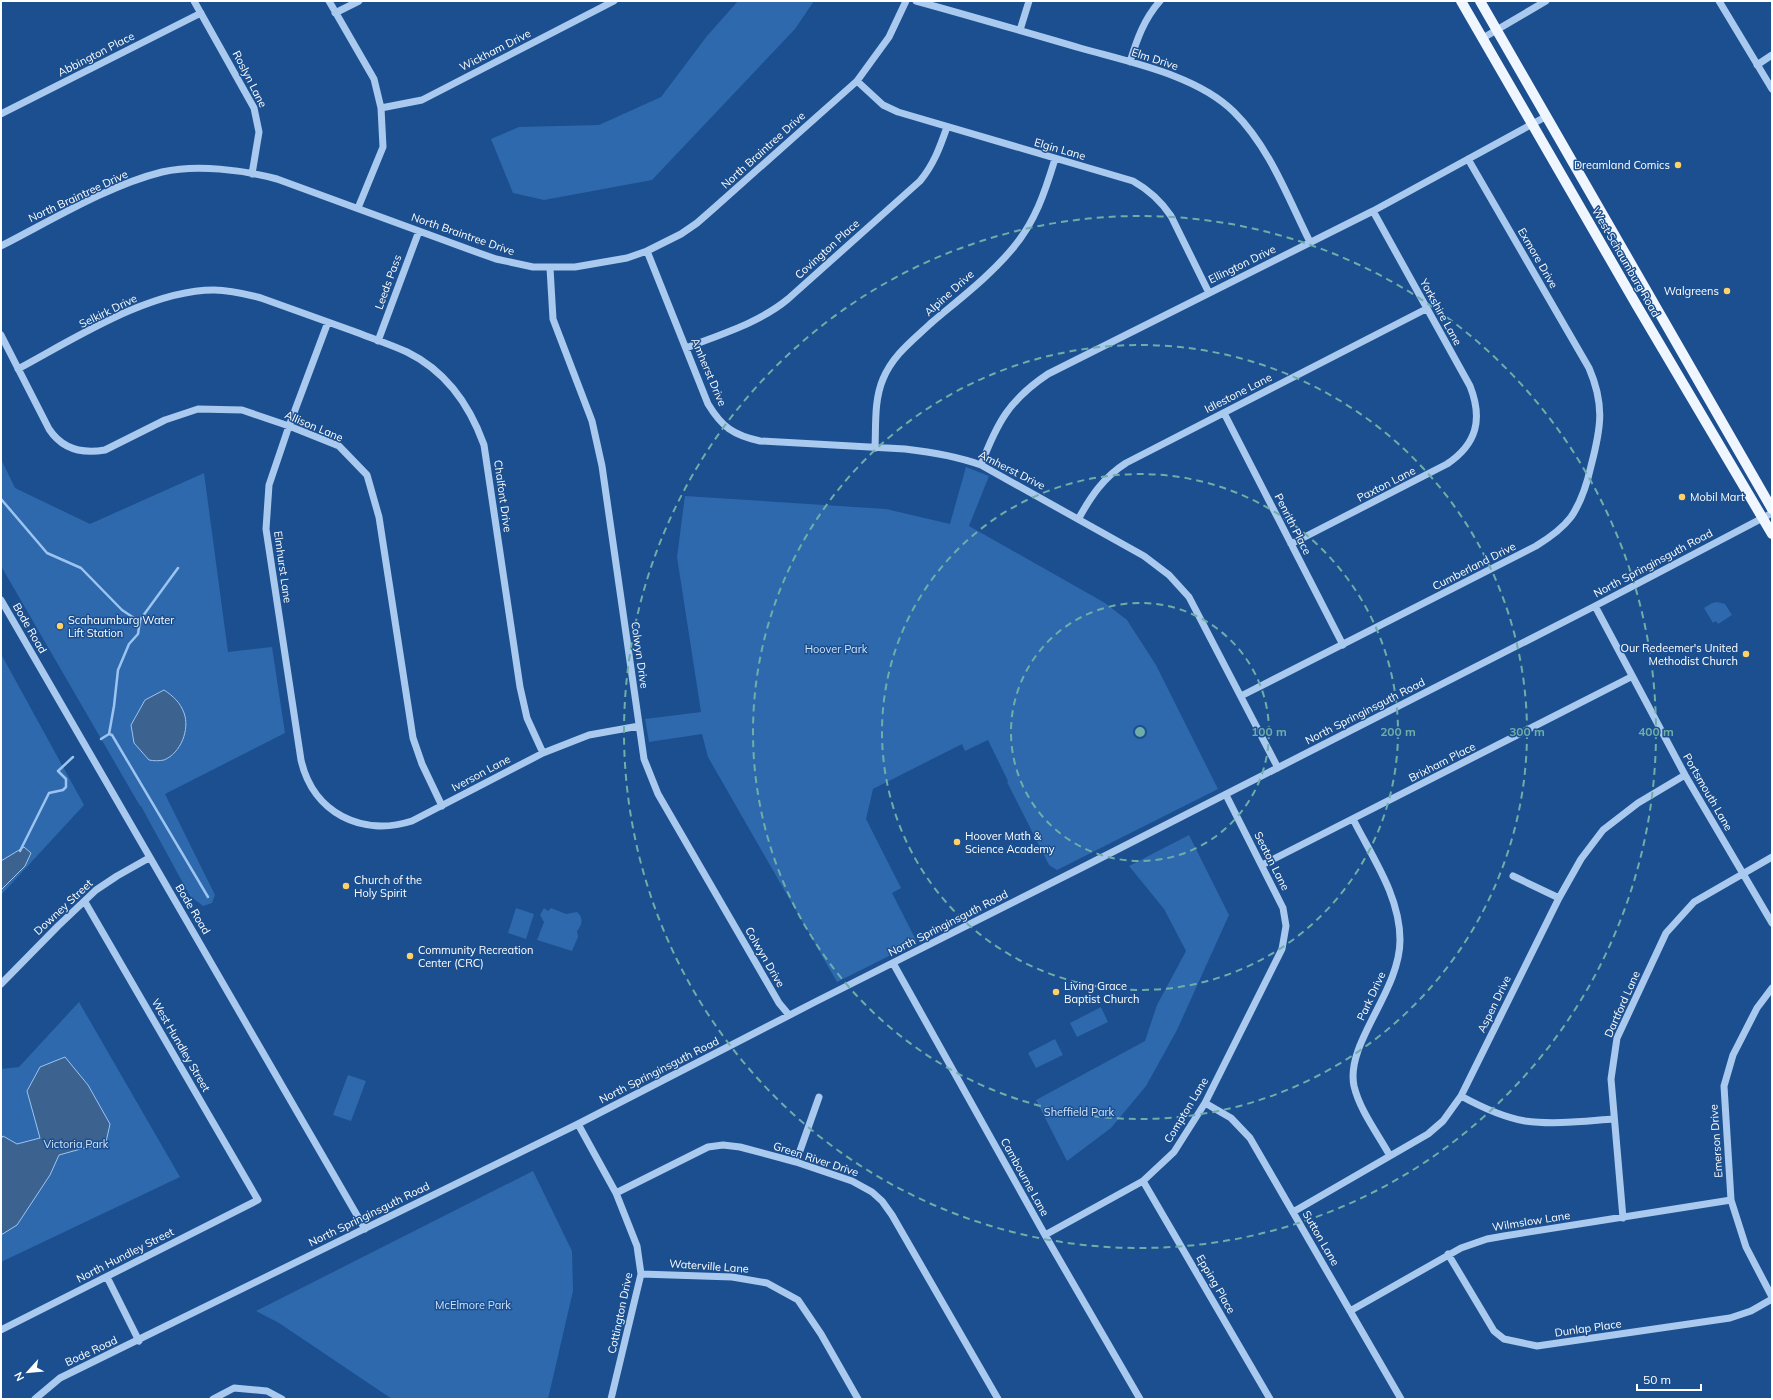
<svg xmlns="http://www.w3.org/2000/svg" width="1773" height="1400" font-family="Mulish,sans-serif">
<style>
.green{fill:#2e69ad}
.water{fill:#3c6290;stroke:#9cc4f0}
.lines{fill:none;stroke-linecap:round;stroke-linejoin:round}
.stream{stroke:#9cc4f0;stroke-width:2.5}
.minor{stroke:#a9c9ee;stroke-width:7}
.major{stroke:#f0f6ff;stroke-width:10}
.ring{fill:none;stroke:#6fada8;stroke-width:2;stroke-dasharray:7 5}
.poi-dot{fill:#ffd166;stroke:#1b4f8f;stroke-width:1.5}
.labels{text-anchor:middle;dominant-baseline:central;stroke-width:3;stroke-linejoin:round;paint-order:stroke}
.street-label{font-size:11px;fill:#fff;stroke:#1b4f8f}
.poi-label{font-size:11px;fill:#fff;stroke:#1b4f8f;text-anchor:start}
.park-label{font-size:11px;fill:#cfe3fa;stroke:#1b4f8f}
.centre{fill:#6fada8;stroke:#1b4f8f;stroke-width:2}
.ring-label{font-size:12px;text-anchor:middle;font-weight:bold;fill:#6fada8;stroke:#1b4f8f;stroke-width:3;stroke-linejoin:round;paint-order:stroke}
</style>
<rect width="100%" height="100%" fill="#1b4f8f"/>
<path class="green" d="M738,1H814L795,29L652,180L544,200L513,193L491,139L519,127L599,125L661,97L707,36Z
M1,459L15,488L90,524L204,473L228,652L272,647L285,733L165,794L215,895L212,903L203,906L190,896L141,806H140L1,566Z
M966,467L989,476L969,526L1105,603L1127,620L1156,665L1218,789L1057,870L1049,865L1007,782L1008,781L988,740L965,751L962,744L873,789L866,819L901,888L892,893L917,942L837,982L708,757L702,734L649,742L645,719L701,712L677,557L685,496L886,509L950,524Z
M1717,602L1725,604L1732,615L1718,624L1716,621L1713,623L1704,608L1712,603Z
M1,654L84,805L1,895Z
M1189,835L1229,915L1177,1030L1146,1086L1111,1128L1067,1161L1036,1100L1145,1041L1157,1005L1186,951L1164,909L1129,866Z
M516,908L534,914L526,939L508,933Z
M544,908L548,911L551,908L566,914L577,912C584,918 582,925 577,931L578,937L572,951L537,940L544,922L540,915Z
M79,1002L180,1177L1,1262V1069L19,1067Z
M1101,1007L1108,1022L1077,1037L1070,1023Z
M1055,1039L1063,1055L1036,1068L1028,1053Z
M348,1075L366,1081L351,1121L333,1115Z
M533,1171L572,1251L573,1291L548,1399H392L279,1323L256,1311Z"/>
<path class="water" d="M164,690C173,696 180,702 184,713C190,729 181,753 164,760C159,761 154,761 149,760L134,743L131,725L145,700Z
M24,847L31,853L25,866L1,890V861Z
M65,1057L88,1085L110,1124L106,1142L59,1155L50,1175L17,1225L1,1235V1139L3,1136L17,1144L40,1138L27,1091L40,1067Z"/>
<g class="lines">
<path class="stream" d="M1,499L47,553L81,568L122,610L140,622
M109,734L114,706L118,670L129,644L138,634L140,620L178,568
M101,739L109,734L112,735L208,897
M20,851L49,793L63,790L66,787V779L58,771L73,757"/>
<path class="minor" d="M194,1L254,108L259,132L252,174
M329,1L374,79L381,108L383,147L358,208
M916,1C971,16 1025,32 1080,48C1129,62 1197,75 1234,112C1270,148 1288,198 1310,242
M1719,1L1772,89
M335,13L359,1
M1020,30L1029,1
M1483,38L1546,1
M1130,62C1137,39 1144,19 1160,1
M1757,65L1772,55
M857,81L883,105L898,112L1133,181C1149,190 1161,201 1171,216L1209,293
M381,108L422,100L614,1
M1,114L201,13
M1,246C50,221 109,185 162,172C197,164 243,170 277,179L479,253L496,259L533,267H575L627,258L647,251L681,234L697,223L713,209L857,81L889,37L906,1
M647,251L708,404C722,427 733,435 760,441L905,449C931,452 956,456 981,465L1144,556L1169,575L1189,597L1278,768
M550,268L553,319L592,421L602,466L644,759L658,794L779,1003L789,1015
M328,322L289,426L269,485L266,529L301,760C313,813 362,837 412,821L543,753L589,735L639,726
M1,335L49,429C62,449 82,454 105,450L165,420L198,409L242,410L289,426L339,446L367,475L379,517L413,738L422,764L442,806
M378,341L419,231
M686,348C721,334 759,323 788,299L920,181C934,164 940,147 947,127
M18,369C74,339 149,290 214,290C230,290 246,294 261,298C292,309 322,320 353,331C371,338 389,344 407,352C446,371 470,406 484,445L520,687L527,718L543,753
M1224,413L1343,645
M875,448C876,425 874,400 883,379C893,355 912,341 930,324C958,300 989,277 1013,248C1035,222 1045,192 1055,159
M981,465C997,423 1009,400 1048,374L1373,211L1547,116
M1079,518C1091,496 1104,477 1126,463L1426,309
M1291,544L1447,464C1477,444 1483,419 1470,386L1373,211
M1,600L365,1229
M1595,606L1685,775L1772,923
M1241,696L1536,546C1549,538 1562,529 1571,517C1582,501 1587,484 1591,466C1601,428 1605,405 1589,368L1468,159
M1353,819C1372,857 1400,896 1400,940C1400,992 1345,1043 1354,1086C1360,1111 1378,1134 1390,1156
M1262,865L1631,677
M1513,876L1559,898
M893,963L1045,1235L1140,1399
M1,984L58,926L96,890L117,876L149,858
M1772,988L1757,1008L1733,1055L1724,1086L1731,1200L1746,1247L1772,1297
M1461,1096C1481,1107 1502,1117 1525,1121C1554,1125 1585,1121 1614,1119
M1205,1103L1231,1118L1250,1138L1401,1399
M578,1124L616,1193L637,1246L641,1274L611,1399
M796,1162L819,1097
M1143,1181L1270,1399
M616,1193L708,1147L723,1145L740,1147L796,1162L852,1181L872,1192L882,1201L892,1215L998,1399
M1293,1212L1428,1134L1443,1121L1461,1096L1559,898L1581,859L1603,830L1638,803L1685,775
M1623,1218L1611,1079L1617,1038L1666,933L1694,902L1772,857
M1045,1235L1143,1181L1174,1152L1205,1103L1282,949L1286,926L1283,908L1226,795
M1448,1254L1494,1331L1504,1339L1537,1346L1730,1318L1751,1311L1772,1299
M641,1274L732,1277L767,1283L798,1300L821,1334L858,1399
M107,1277L139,1341
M1350,1311L1461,1248L1487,1239L1504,1236L1731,1200
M1,1330L258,1200L85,902
M35,1399L60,1378L578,1124L815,1002L1087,865L1595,606L1772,513
M213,1399L234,1388L267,1391L282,1399"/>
<path class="major" d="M1461,1L1636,304L1772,534
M1480,1L1772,509"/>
</g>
<g class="ring">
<circle cx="1140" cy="732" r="129"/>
<circle cx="1140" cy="732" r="258"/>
<circle cx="1140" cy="732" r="387"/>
<circle cx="1140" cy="732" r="516"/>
</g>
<g class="poi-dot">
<circle cx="1678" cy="165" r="4"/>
<circle cx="1727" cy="291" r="4"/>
<circle cx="1682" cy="497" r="4"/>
<circle cx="60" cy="626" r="4"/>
<circle cx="1746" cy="654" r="4"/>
<circle cx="957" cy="842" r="4"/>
<circle cx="346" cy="886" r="4"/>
<circle cx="410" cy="956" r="4"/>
<circle cx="1056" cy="992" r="4"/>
</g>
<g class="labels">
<g class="street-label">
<text transform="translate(495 50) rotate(-27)">Wickham Drive</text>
<text transform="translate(96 54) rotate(-27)">Abbington Place</text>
<text transform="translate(1155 59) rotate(18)">Elm Drive</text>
<text transform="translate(250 79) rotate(63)">Roslyn Lane</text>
<text transform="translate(1060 149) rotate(16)">Elgin Lane</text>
<text transform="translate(763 150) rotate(-42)">North Braintree Drive</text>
<text transform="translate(78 196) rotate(-25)">North Braintree Drive</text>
<text transform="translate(463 234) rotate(19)">North Braintree Drive</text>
<text transform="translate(827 249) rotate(-42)">Covington Place</text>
<text transform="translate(1538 258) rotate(60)">Exmore Drive</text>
<text transform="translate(1626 262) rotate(60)">West Schaumburg Road</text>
<text transform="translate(1242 264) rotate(-26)">Ellington Drive</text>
<text transform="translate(388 282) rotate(-70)">Leeds Pass</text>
<text transform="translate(949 293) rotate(-42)">Alpine Drive</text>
<text transform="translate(108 311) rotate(-26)">Selkirk Drive</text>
<text transform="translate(1441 312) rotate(61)">Yorkshire Lane</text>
<text transform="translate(709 372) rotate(67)">Amherst Drive</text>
<text transform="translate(1238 393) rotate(-27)">Idlestone Lane</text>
<text transform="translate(314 426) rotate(23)">Allison Lane</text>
<text transform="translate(1012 470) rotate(27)">Amherst Drive</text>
<text transform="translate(1386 484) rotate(-27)">Paxton Lane</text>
<text transform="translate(503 496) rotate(82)">Chalfont Drive</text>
<text transform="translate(1293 524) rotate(63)">Penrith Place</text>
<text transform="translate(1653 563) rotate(-28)">North Springinsguth Road</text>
<text transform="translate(1474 566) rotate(-27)">Cumberland Drive</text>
<text transform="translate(283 567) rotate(82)">Elmhurst Lane</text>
<text transform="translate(30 628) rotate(60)">Bode Road</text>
<text transform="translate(640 655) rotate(82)">Colwyn Drive</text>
<text transform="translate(1365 711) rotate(-27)">North Springinsguth Road</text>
<text transform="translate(1442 762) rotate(-27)">Brixham Place</text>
<text transform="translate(481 773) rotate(-28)">Iverson Lane</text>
<text transform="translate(1708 792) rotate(60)">Portsmouth Lane</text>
<text transform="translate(1272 861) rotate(63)">Seaton Lane</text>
<text transform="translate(63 907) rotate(-43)">Downey Street</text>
<text transform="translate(193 909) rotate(59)">Bode Road</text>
<text transform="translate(948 923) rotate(-27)">North Springinsguth Road</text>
<text transform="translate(765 957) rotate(60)">Colwyn Drive</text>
<text transform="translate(1371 996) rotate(-65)">Park Drive</text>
<text transform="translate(1494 1004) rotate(-64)">Aspen Drive</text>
<text transform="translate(1622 1004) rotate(-66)">Dartford Lane</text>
<text transform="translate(181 1045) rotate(60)">West Hundley Street</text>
<text transform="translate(659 1070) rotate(-27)">North Springinsguth Road</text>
<text transform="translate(1186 1110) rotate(-59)">Compton Lane</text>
<text transform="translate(1716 1141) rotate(-94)">Emerson Drive</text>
<text transform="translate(816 1159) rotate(18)">Green River Drive</text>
<text transform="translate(1025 1177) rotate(61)">Cambourne Lane</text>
<text transform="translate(369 1214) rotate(-26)">North Springinsguth Road</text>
<text transform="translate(1531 1221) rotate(-9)">Wilmslow Lane</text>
<text transform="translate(1321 1238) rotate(60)">Sutton Lane</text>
<text transform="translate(125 1255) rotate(-27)">North Hundley Street</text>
<text transform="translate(709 1266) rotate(4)">Waterville Lane</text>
<text transform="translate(1216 1284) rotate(60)">Epping Place</text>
<text transform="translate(620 1313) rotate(-78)">Cottington Drive</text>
<text transform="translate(1588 1328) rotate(-8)">Dunlap Place</text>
<text transform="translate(91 1351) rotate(-25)">Bode Road</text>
</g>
<g class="poi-label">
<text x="1670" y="165" text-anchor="end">Dreamland Comics</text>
<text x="1719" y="291" text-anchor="end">Walgreens</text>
<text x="1690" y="497">Mobil Mart</text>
<text x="68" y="620">Scahaumburg Water<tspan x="68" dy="13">Lift Station</tspan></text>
<text x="1738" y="648" text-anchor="end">Our Redeemer's United<tspan x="1738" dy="13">Methodist Church</tspan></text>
<text x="965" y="836">Hoover Math &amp;<tspan x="965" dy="13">Science Academy</tspan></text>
<text x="354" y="880">Church of the<tspan x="354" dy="13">Holy Spirit</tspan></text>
<text x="418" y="950">Community Recreation<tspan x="418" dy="13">Center (CRC)</tspan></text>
<text x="1064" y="986">Living Grace<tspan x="1064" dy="13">Baptist Church</tspan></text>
</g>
<g class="park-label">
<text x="836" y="649">Hoover Park</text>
<text x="1079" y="1112">Sheffield Park</text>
<text x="76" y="1144">Victoria Park</text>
<text x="473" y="1305">McElmore Park</text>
</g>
</g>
<circle cx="1140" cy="732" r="6" class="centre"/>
<g class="ring-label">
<text x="1269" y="736">100 m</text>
<text x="1398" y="736">200 m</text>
<text x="1527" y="736">300 m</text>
<text x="1656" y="736">400 m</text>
</g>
<rect width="1773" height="1400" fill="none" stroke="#ffffff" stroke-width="4"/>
<g transform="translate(28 1372) rotate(243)" stroke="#1b4f8f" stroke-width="3" paint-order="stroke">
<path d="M0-3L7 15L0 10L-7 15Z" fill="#ffffff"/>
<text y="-6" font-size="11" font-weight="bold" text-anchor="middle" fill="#ffffff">N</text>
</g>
<path d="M1637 1384v6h64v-6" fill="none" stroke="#ffffff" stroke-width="2"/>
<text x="1643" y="1384" font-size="12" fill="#ffffff" stroke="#1b4f8f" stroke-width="3" paint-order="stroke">50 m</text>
</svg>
